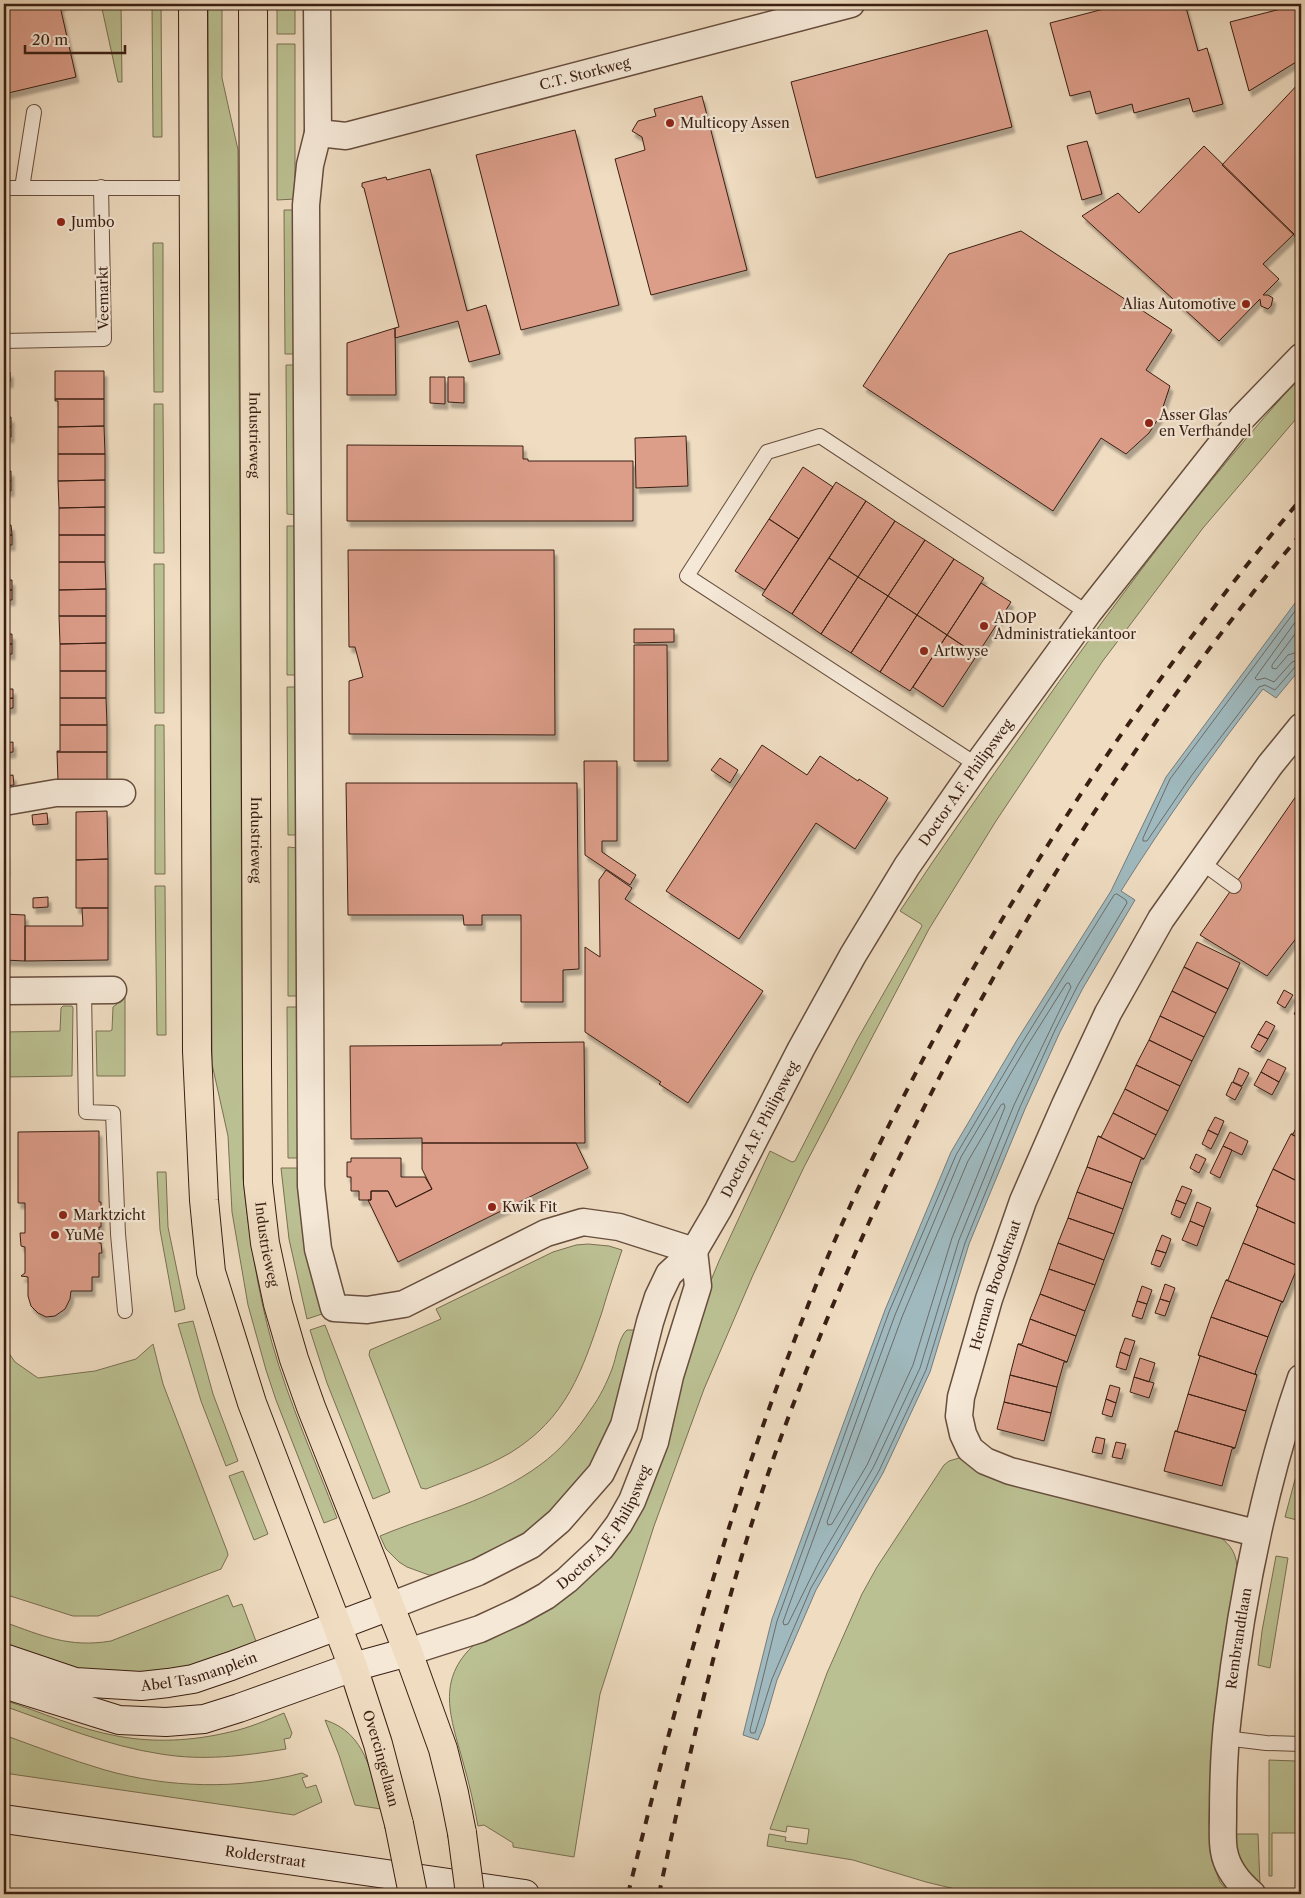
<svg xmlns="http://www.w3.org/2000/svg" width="1305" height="1898" font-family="'Libre Caslon Text',serif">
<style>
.green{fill:#bbc092;stroke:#7a7052}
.water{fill:#9fb9be;stroke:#777b7a}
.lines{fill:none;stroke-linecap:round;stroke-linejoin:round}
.shore{stroke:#6c6c68;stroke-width:1}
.building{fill:#dc9d89;stroke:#3a1f13;filter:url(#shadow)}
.lane-casing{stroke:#674e3e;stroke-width:16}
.street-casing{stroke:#674e3e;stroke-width:29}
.secondary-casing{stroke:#3a1f13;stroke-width:30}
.primary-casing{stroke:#3a1f13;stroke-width:30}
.lane{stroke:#f5e8d7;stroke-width:14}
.street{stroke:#f5e8d7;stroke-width:26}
.secondary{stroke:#f5e8d7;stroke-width:28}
.primary{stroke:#efdcc1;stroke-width:28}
.rail{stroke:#3a1f13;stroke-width:4;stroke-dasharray:9 9;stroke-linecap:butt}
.primary-bridge-casing{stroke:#3a1f13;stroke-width:30;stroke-linecap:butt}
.primary-bridge{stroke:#efdcc1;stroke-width:28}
.poi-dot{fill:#8f2418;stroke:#f5e8d7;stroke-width:2}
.labels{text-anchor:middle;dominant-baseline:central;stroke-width:4.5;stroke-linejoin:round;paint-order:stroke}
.street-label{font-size:14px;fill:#3a1f13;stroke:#f5e8d7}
.poi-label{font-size:14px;fill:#3a1f13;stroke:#f5e8d7;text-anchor:start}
</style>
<defs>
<filter id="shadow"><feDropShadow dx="3" dy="5.5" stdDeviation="1" flood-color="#0004"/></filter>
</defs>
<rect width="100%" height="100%" fill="#efdcc1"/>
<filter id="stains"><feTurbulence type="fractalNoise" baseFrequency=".004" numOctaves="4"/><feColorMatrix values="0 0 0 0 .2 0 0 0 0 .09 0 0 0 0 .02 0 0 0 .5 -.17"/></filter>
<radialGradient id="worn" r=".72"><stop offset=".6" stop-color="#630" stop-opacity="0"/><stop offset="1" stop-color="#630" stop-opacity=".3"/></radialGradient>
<path class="green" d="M101,4H121L122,82H118Z
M152,4H161L162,137H153Z
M208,4H222V78L238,150L243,1178C249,1234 257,1289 272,1343C289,1403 315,1460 337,1518L324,1523L276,1400L266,1370L248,1305L232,1212L228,1136L212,1064Z
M277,4H295V34H277Z
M277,44H295V199L277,200Z
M284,210H295L296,354H285Z
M153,243H163V392H154Z
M286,365H296L297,515L287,514Z
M1301,376V413L1203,528L1102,662L996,821L929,929L804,1167L753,1275L704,1389L654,1526L600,1694L574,1857L513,1847V1843L484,1825L478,1826C474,1804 469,1783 463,1762C451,1718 435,1680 475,1644L588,1578L719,1261L770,1151L792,1162L795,1161L857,1040L922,926L921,924L900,911C941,848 984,788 1027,727C1112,606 1201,486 1301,376Z
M154,404H163L164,553H154Z
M287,526H297V675H287Z
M154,564H164V713H155Z
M287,687H297L298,835H288Z
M155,725H164L165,874H155Z
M288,847L298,848L299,996H288Z
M155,886H165L166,1035H157Z
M120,995H125V1076H97L96,1031H110L112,1030L113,1007L117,1004Z
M63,1006H72L73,1008L72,1076L4,1077V1032L60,1031L61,1008Z
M287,1007H299V1158H288Z
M281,1168H299L309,1262L322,1314L307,1319L289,1239Z
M157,1172H166L168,1227L185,1309L175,1312L160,1230Z
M588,1244L609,1246L622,1250C615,1271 608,1291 602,1312C582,1371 567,1418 510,1453C484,1468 454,1478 426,1489L421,1488L369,1355L370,1350L441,1319L436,1309L553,1252L576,1245Z
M193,1321L213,1394L238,1461L226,1466L201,1401L178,1324Z
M325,1325L390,1492L373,1499L327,1383L310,1330Z
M627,1330H636L617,1413L593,1463L566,1499L508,1547L438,1575H429L407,1567L399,1562L386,1549L380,1536C433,1514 493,1500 540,1465C561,1450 577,1430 591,1409C600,1397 607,1382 612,1369C616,1359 619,1336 627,1330Z
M153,1344L163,1384L227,1551L228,1555L221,1569L98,1616H73L4,1594V1346L15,1362L38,1378L95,1371L136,1359Z
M1301,1457V1505L1297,1520L1285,1517Z
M959,1458L964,1459L979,1473L997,1480L1214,1534C1228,1541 1236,1551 1237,1567L1210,1785L1209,1822L1212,1861L1220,1882L1230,1894H976L926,1882L853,1860L767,1846L769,1834L786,1837L785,1841L807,1844L809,1829L787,1826L786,1832L770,1829L827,1673L862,1594L877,1567L944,1465L949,1461Z
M243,1471L268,1534L254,1540L229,1476Z
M1276,1556L1288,1558L1270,1668L1258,1665L1262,1631Z
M228,1595L233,1607L242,1604L257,1644L171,1674L63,1669L4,1648V1622C43,1636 69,1648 111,1641Z
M4,1700C41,1712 78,1729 117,1736C154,1743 193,1741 230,1732C249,1728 267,1720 284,1713L292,1733L290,1738L284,1739L286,1749C244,1756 203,1761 161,1754C107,1746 55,1724 4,1706Z
M325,1720C366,1733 371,1773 381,1809L355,1805L339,1755Z
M4,1735C37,1747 71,1760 105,1770C168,1788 239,1790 302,1773L308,1776L302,1778L306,1788L316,1785L322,1802L294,1815L4,1773Z
M1269,1760L1296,1761V1833H1272V1876H1269Z
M1235,1834H1258L1260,1885L1253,1880L1236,1857Z"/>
<path class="water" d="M1301,595V668L1276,698L1263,689C1212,754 1165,821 1121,891L1135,900L1083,988L1060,1032L1025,1109L969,1244L930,1372L883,1473L816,1590L777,1680L764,1725L758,1740L743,1735L772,1619L885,1310L951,1152L1017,1040L1111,891L1166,777Z"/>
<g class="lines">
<path class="shore" d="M1301,603L1170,779L1143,838V841H1147L1192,775L1259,687L1265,685L1275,690L1295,667L1301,665
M1301,614L1255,678L1257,680L1265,678L1274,682L1292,662L1301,659
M1301,626L1272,665V668L1276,669L1288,655L1301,651
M1117,894L1126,900L1127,903L1078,985L1055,1030L1020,1107L965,1243L926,1370L879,1471L811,1588L772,1679L755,1733H751L750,1730L777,1621L889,1312L956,1155L1022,1043L1114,895Z
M1069,983L1071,987L1014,1105L959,1240L920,1368L873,1468L822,1555L788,1624L784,1625L783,1622L895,1315L961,1157L1027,1046L1066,984Z
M1004,1104L1005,1107L952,1238L913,1365L867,1465L832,1524L828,1525L827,1522L902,1317L968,1161L1001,1105Z"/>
</g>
<path class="building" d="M4,4H64L60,6L76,77L4,94Z
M1123,4H1185L1198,51L1207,48L1223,104L1193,112L1189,98L1134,113L1132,104L1096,114L1090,91L1070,96L1050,23Z
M1300,4L1301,59L1249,91L1230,22Z
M987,30L1012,127L816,178L791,82Z
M1301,81V242L1222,165Z
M702,96L747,270L651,295L615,159L645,150L642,137L632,131L638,121L656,116L654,109Z
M575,130L619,305L521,330L476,155Z
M1087,141L1102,194L1082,200L1067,146Z
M1204,146L1294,234L1263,264L1279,279L1263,295H1268L1273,298L1271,306L1268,309L1261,306L1260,299L1219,341L1082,216L1118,193L1139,213Z
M430,169L467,311L486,305L500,354L469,362L458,321L395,338V328L399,327L364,188L362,187V183L386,177L387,180Z
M1021,231L1172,330L1146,370L1170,386L1160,416L1149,433L1126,454L1101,438L1053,511L863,386L949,254Z
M395,328L396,395H347V343Z
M55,371H104V399H55Z
M4,372H10V382H4Z
M430,377H445V404L430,403Z
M448,377H464V403L448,402Z
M55,399H104V426L58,427V401H55Z
M4,417H11V427H4Z
M104,426L105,454H58V427Z
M4,427H11V437H4Z
M686,436L688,486L636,488L635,438Z
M347,445L523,446V459H528V461H633V521H347Z
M58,454H105V480L58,481Z
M803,467L833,487L799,539L769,519Z
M4,471H11V481H4Z
M105,480V507L59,508L58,481Z
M4,481H11V491H4Z
M836,482L866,501L792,614L762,595Z
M866,501L895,521L858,577L829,558Z
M105,507V535H59V508Z
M769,519L799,539L765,590L735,571Z
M895,521L925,540L888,596L858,577Z
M4,525H11L12,535H4Z
M4,535H12V545H4Z
M59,535H105V562H59Z
M925,540L954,559L917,615L888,596Z
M348,550H554L555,735L349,734V681L363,677L355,647H349Z
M829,558L858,577L821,634L792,614Z
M954,559L984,578L947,635L917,615Z
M59,562H105L106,589L59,590Z
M858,577L888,596L851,653L821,634Z
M4,580H12V590H4Z
M981,583L1011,602L977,655L947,635Z
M106,589V616H59V590Z
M4,590H12V600H4Z
M888,596L917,615L880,672L851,653Z
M917,615L947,635L910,691L880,672Z
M59,616H106V643L60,644Z
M634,629H674V642L634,643Z
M4,634H12V644H4Z
M947,635L977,655L943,707L913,687Z
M106,643V671H60V644Z
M4,644H12V654H4Z
M634,645H667L668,761H634Z
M60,671H106V698H60Z
M4,689H13V698L4,699Z
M13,698V708L4,709V699Z
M60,698H106L107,725H60Z
M60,725H107V752H57V751H60Z
M13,742V752L4,753V743Z
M762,745L807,775L820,756L858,781L859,779L888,798L855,849L816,823L739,939L666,891Z
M57,752H107V780L58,781Z
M720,758L738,770L730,783L711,770Z
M584,761H617V841H602V852L636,875L630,885L585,855Z
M13,775L14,785L4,786V776Z
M346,783H577L579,969L563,970V1002H521V915H482V925H464L463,915H348Z
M1301,789V932L1267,976L1200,935Z
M107,811L108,859L76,860V812Z
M47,813L48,824L33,825L32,815Z
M4,855H6V871H4Z
M108,859V908H76V860Z
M606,870L632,888L625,899L763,991L688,1103L659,1084L661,1082L585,1032V947L600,957L599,880Z
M48,897V907L33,908V898Z
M82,908H108V960L25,961V926H83Z
M4,914L25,915V961L4,960Z
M1197,942L1240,963L1228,989L1184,967Z
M1184,967L1228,989L1216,1013L1172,991Z
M1284,990L1293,995L1285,1008L1277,1003Z
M1172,991L1216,1013L1204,1037L1160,1016Z
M1301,1002V1018L1294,1014Z
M1160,1016L1204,1037L1192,1061L1149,1040Z
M1266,1021L1275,1026L1268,1039L1258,1034Z
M1258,1034L1268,1039L1260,1052L1251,1047Z
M1149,1040L1192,1061L1180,1086L1136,1065Z
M584,1042L585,1143H422V1138L351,1139L350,1046L502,1045V1043Z
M1268,1059L1286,1068L1279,1082L1261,1072Z
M1136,1065L1180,1086L1168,1111L1125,1089Z
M1239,1068L1249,1073L1242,1086L1233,1082Z
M1261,1072L1279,1082L1272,1095L1254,1085Z
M1232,1082L1242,1087L1235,1100L1226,1095Z
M1125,1089L1168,1111L1156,1135L1113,1113Z
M1113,1113L1156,1135L1144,1159L1098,1136L1101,1137Z
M1215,1117L1224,1121L1218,1135L1208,1130Z
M1301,1118V1139L1291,1134H1293Z
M1208,1130L1218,1135L1211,1149L1202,1144Z
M99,1131V1202H101V1227H99V1243H101L102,1253H99V1277H92V1291H71L70,1299L65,1309L55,1316L46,1317L38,1313L31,1306L28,1296V1277L21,1276L25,1273V1247L21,1246L20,1233H25V1203H18V1132Z
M1230,1132L1248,1141L1242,1155L1223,1146Z
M1291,1134L1301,1139V1183L1273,1169Z
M1098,1136L1144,1159H1141L1132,1183L1087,1167Z
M422,1143H576L588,1168L398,1262L368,1200H371V1191H388L396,1207L432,1189L422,1169Z
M1223,1146L1232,1150L1220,1178L1210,1173Z
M1196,1154L1206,1159L1199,1173L1190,1168Z
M351,1158H401V1177H425L432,1189L396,1207L388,1191H371V1200H359V1191H351V1177H347V1162H351Z
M1087,1167L1132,1183L1123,1209L1077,1192Z
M1273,1169L1301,1183V1226L1256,1206Z
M1182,1186L1192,1190L1186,1204L1176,1200Z
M1077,1192L1123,1209L1114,1234L1068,1218Z
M1176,1200L1186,1204L1180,1218L1171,1214Z
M1197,1202L1211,1208L1204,1227L1190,1221Z
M1256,1206L1301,1226V1258L1298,1266L1243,1243L1258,1208Z
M1068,1218L1114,1234L1104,1260L1058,1243Z
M1190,1221L1204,1227L1197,1246L1182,1240Z
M1162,1235L1171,1239L1166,1253L1156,1250Z
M1058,1243L1104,1260L1095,1285L1049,1269Z
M1243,1243L1298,1266L1283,1302L1226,1280H1228Z
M1156,1250L1166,1253L1160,1267L1151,1264Z
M1049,1269L1095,1285L1085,1311L1040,1294Z
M1226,1280L1283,1302L1281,1303L1268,1337L1211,1317Z
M1165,1284L1175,1288L1170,1302L1160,1299Z
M1142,1286L1152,1290L1147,1304L1137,1301Z
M1040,1294L1085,1311L1076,1336L1030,1319Z
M1160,1299L1170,1302L1165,1316L1155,1313Z
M1137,1301L1147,1304L1142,1319L1132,1316Z
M1211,1317L1268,1337L1255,1373L1257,1375L1198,1355Z
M1030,1319L1076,1336L1067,1362L1018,1344H1022Z
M1125,1338L1135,1341L1130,1356L1120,1352Z
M1018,1344L1067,1362H1064L1057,1387L1010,1375Z
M1120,1352L1130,1356L1126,1370L1116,1367Z
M1198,1355L1257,1375L1246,1411L1188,1394L1200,1356Z
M1140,1358L1155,1363L1149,1382L1134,1377Z
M1010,1375L1057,1387L1051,1413L1004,1402Z
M1134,1377L1154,1383L1149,1398L1130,1392Z
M1110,1385L1120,1388L1116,1403L1106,1399Z
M1188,1394L1246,1411L1235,1448L1175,1431H1177Z
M1106,1399L1116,1403L1112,1417L1102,1414Z
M1004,1402L1051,1413L1044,1441L997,1429Z
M1175,1431L1235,1448L1232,1449L1222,1486L1164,1471Z
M1096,1437L1105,1439L1102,1454L1092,1452Z
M1116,1442L1126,1444L1122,1459L1112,1457Z"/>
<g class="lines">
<g class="lane-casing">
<path id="lane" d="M4,188H193
M22,188L34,112
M4,341L104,339L101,187
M977,765L687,576L767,452L820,436L1088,613
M1201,862L1234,886
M84,990L86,1112L113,1113L118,1234L125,1311
M1225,1738L1266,1743L1301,1744"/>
</g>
<g class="street-casing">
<g id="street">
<path d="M317,4L318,133L310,165L306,205L311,1186L318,1249L334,1308L367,1310L404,1304L546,1233L583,1222L619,1227L694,1251"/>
<path id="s1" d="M318,133L346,136L851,4"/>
<path d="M4,802L56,793H122"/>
<path d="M4,991L113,990"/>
<path id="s2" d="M1256,1533L1010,1471L985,1461L970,1449L963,1434L959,1416L961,1397L989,1299L1023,1201L1065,1105L1108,1013L1161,919L1270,765L1301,727"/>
<path id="s3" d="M390,1606L478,1572L531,1545L559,1521L601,1473L624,1425L650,1322L658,1297L669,1274L694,1251L718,1210L801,1049L853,955L907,866L977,765L1088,613L1242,418L1301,357"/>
<path id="s4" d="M408,1652L480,1629L519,1611L546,1596L567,1580L601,1548L619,1524L632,1501L655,1442L670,1376L698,1286L694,1251"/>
<path id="s5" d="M1252,1894C1239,1883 1227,1869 1224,1851C1222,1841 1223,1828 1223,1817C1223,1783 1224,1749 1228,1715C1241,1600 1263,1488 1301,1378"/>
</g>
</g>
<g class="secondary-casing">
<g id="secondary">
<path id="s6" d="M4,1658L75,1682L141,1686L168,1683L193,1679L231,1666L390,1606"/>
<path d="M4,1684L119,1720L166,1722L204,1719L239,1708L353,1667L408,1652"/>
<path id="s7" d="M4,1819L525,1894"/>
</g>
</g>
<g class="primary-casing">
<g id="primary">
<path id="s8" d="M193,4L197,1051L204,1200L211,1272L252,1403L353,1667L378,1744L399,1824"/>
<path id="s9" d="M253,4L257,1064L258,1183L265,1243L278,1304L294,1359L311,1407L408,1652L443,1749L454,1793L462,1833"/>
</g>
</g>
<use href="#lane" class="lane"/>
<use href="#street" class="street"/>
<use href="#secondary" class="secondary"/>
<use href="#primary" class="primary"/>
<path class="rail" d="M628,1894C677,1695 731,1499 807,1308C845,1210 892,1116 942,1024C1045,837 1164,662 1301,499
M659,1894C693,1737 728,1580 784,1429C904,1105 1078,799 1301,534"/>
<g class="primary-bridge-casing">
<path id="primary-bridge" d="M399,1824L413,1894
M462,1833L470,1894"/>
</g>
<use href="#primary-bridge" class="primary-bridge"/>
</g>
<g class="poi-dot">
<circle cx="670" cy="123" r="5"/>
<circle cx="61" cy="222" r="5"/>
<circle cx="1246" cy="304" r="5"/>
<circle cx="1149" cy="423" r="5"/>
<circle cx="984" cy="626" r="5"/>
<circle cx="924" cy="651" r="5"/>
<circle cx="492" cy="1207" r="5"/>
<circle cx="63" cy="1215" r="5"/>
<circle cx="55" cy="1235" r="5"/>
</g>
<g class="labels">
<g class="street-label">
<text stroke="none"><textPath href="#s1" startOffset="275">C.T. Storkweg</textPath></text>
<text transform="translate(103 298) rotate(-91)">Veemarkt</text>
<text stroke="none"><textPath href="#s9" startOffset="431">Industrieweg</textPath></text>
<text stroke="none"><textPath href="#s3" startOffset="1042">Doctor A.F. Philipsweg</textPath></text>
<text stroke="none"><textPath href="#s9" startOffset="836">Industrieweg</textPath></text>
<text stroke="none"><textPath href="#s3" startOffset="638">Doctor A.F. Philipsweg</textPath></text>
<text stroke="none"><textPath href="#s9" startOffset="1241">Industrieweg</textPath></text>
<text stroke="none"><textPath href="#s2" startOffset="471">Herman Broodstraat</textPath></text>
<text stroke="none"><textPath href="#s4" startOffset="241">Doctor A.F. Philipsweg</textPath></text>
<text stroke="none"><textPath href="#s5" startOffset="266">Rembrandtlaan</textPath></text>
<text stroke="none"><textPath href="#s6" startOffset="201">Abel Tasmanplein</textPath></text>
<text stroke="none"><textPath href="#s8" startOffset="1784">Overcingellaan</textPath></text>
<text stroke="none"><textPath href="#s7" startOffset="264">Rolderstraat</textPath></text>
</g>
<g class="poi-label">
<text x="680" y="123">Multicopy Assen</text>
<text x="71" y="222">Jumbo</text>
<text x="1236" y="304" text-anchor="end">Alias Automotive</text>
<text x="1159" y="415">Asser Glas<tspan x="1159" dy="16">en Verfhandel</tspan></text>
<text x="994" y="618">ADOP<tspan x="994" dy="16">Administratiekantoor</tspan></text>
<text x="934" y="651">Artwyse</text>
<text x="502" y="1207">Kwik Fit</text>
<text x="73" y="1215">Marktzicht</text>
<text x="65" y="1235">YuMe</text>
</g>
</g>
<rect width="1305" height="1898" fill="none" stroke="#efdcc1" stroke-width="20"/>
<rect x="5" y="5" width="1295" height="1888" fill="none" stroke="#3a1f13" stroke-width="2.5"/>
<rect x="10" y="10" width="1285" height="1878" fill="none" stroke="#3a1f13"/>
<path d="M25 45v8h100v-8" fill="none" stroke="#3a1f13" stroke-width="2.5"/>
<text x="32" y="45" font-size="15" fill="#3a1f13" stroke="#f5e8d7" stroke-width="4" paint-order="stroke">20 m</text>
<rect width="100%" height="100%" filter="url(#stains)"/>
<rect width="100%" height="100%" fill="url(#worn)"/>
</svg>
